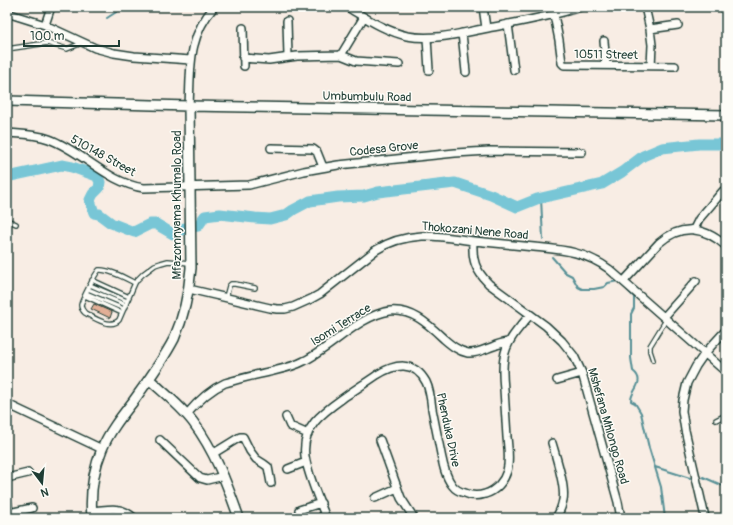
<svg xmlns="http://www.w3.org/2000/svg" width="733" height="525" font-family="Pangolin,sans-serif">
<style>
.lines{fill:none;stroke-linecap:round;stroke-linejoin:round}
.stream{stroke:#548f95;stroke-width:2}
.river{stroke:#78c6d6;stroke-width:11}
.building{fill:#e3af96;stroke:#1f3d34}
.lane-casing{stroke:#1f3d34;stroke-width:6}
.street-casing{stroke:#1f3d34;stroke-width:10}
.secondary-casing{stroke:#1f3d34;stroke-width:12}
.lane{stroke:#fdfcf7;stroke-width:3.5}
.street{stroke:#fdfcf7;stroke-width:7}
.secondary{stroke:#fdfcf7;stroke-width:9}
.labels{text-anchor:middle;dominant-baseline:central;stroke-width:3;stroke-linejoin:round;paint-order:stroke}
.street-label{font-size:12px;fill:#1f3d34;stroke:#fdfcf7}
</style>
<rect width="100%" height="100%" fill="#f8ede4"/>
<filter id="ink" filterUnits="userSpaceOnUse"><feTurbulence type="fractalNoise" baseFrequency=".025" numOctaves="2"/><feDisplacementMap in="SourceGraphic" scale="8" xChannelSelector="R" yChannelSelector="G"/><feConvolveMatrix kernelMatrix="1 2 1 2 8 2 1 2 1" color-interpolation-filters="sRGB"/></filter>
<g filter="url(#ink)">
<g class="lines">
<path class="stream" d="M107,18L124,7
M541,198L543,239
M552,257L566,273L572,276L578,287L582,289H594L604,287L608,283L618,281L634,297V308L631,314V358L633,371C647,382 630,391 631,401L635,403L641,413L649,448L661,487L665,518
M655,467L690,478
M703,477L726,487"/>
<path class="river" d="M7,177L62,165L72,167L97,176L100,182L99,188L93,194L90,200L94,213L99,214L111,223L134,232L150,224H156L173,234L185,228L198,226L205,216L220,214L255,218L270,219L286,215L293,210L310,201L338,197L364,196L378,192L455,183L491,195L517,207L537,199L602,184L622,172L643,156L662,148L699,144H726"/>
</g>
<path class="building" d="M94,304L112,312L110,318L91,309Z"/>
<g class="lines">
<g class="lane-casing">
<path id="lane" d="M7,49L47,43L67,49L82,43
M7,220L16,224
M92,280L129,297
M135,283C125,278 109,269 99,270C95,274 82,300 81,305C81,309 83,311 85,313C94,318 111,329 119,320L135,283L137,280L143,274L155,265L161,263L168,261L190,263
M90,285L127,301
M88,289L126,305
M86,293L124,309
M85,296L122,313
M226,297L229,286L231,284H235L255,288
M653,360L650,351V346L666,320
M716,420L726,415"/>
</g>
<g class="street-casing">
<path id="street" d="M347,7C366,18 385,31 407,36C434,41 461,33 488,28C519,22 550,17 580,7
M483,7L486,28
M645,7L650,29L652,45L651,66
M7,13L45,25L95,48L114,53L134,56L191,60
M554,15L559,40L562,63L564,65L675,66
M287,21L288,57
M508,24L514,70
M45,25L51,7
M243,28L244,66
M650,29L678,25
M462,33L466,72
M427,38L429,70
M604,41L606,65
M341,55L364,17
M243,58L269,60L297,56L341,55L356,61L399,64
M189,106C191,68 187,38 214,7
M7,133C21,134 36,134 49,139C82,151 108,183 144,188L249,185L304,171L338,165L455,153L489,151L582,152
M271,148L313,149L317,152L323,167
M694,229L699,219L723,191
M473,241C472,260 475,270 489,284L546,326L562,341L574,356L582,373L618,502L621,518
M624,281L659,243C682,223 704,227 726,246
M189,289L270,308L277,309H285L293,307L311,299L320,294L376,250C390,241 406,237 422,236C439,235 457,239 474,241C494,243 514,245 534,247C563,250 584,251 609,269L726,372
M664,317L696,281
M557,380L582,373
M7,404L102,449
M187,414C198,401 209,390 225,383C240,379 254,375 269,372C281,369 293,367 304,361C331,348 360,315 390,311C413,309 429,325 444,339C451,345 458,351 468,353C477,354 485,349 494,346C498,344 503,343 508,342
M286,417L290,426L308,434
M160,440L200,478L207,480L224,476
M380,440L401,498L414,518
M552,443C556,457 566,487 563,500C562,506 559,513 556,518
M214,453L240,437H243L250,451L256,459L264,464L268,467L271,483
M288,469L306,462
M7,478L28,473
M375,498L397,488
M7,500L10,518
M299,510L321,503
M92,511C109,510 120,505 134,518
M9,513L32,508
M705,517L685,430L682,411L683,400L687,383L696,366L705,353L726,330
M326,518C319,499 308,476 305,456C301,426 325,411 346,396C356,389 367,382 377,375C395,364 414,360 426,382C430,390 431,400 432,409C435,424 438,439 441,454C443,464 445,476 452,485C455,489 460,492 465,493C471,496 479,496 485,494C496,491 504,481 507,471C510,460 508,448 507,437C506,421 505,405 504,389C503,379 502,368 504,358C506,341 519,328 530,315"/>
</g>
<g class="secondary-casing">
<path id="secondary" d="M7,101L189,106L726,115
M149,379C164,393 181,406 193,422C215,451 227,484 239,518
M92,518C90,495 93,471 102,449C109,432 121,417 132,403C147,382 162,362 174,339C184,316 189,292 191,268L189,106"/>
</g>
<use href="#lane" class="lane"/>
<use href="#street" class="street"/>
<use href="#secondary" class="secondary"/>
</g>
</g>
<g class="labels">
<g class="street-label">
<text transform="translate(606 55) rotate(1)">10511 Street</text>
<text transform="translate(367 97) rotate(1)">Umbumbulu Road</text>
<text transform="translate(384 149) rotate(-6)">Codesa Grove</text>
<text transform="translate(103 156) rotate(29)">510148 Street</text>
<text transform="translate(177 205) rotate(-90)">Mfazomnyama Khumalo Road</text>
<text transform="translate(475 231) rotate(5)">Thokozani Nene Road</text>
<text transform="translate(341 325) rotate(-32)">Isomi Terrace</text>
<text transform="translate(608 426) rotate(74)">Mshefana Mhlongo Road</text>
<text transform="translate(448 430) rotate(78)">Phenduka Drive</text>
</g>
</g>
<rect width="733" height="525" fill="none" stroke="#fdfcf7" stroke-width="24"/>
<rect x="12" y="12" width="709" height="501" fill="none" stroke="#1f3d34" stroke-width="1.5" filter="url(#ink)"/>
<g transform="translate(42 483) rotate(164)" stroke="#fdfcf7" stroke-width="3" paint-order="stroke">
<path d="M0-3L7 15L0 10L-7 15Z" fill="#1f3d34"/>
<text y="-6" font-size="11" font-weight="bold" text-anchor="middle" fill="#1f3d34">N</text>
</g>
<path d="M24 40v6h95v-6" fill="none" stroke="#1f3d34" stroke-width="2"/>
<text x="30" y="40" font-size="12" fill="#1f3d34" stroke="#fdfcf7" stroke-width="3" paint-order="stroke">100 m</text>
</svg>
